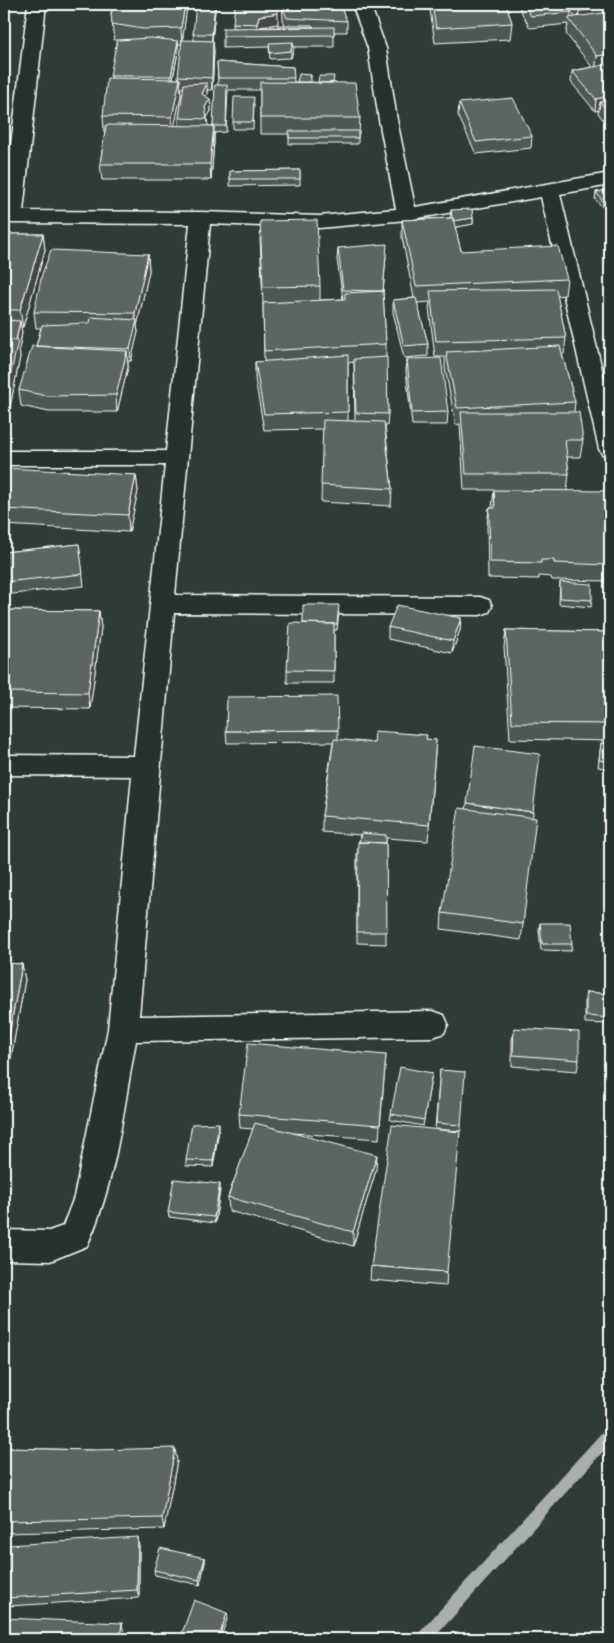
<svg xmlns="http://www.w3.org/2000/svg" width="614" height="1643" font-family="'Playpen Sans',sans-serif">
<style>
.lines{fill:none;stroke-linecap:round;stroke-linejoin:round}
.stream{fill:#a9afac;fill-rule:evenodd}
.street-casing{stroke:#fff;stroke-width:3}
.street{fill:#26332d;fill-rule:evenodd}
.wall{fill:#4e5853;stroke:#fff;fill-rule:evenodd}
.shaded-wall{fill:#404744;stroke:#fff}
.building{fill:#5b6661;stroke:#fff}
</style>
<rect width="100%" height="100%" fill="#2f3b35"/>
<filter id="ink" filterUnits="userSpaceOnUse"><feTurbulence type="fractalNoise" baseFrequency=".02" numOctaves="2"/><feDisplacementMap in="SourceGraphic" scale="10" xChannelSelector="R" yChannelSelector="G"/><feConvolveMatrix kernelMatrix="1 2 1 2 8 2 1 2 1" color-interpolation-filters="sRGB"/></filter>
<g filter="url(#ink)">
<g class="lines">
<path class="stream" d="M610,1427V1444L433,1639H415L418,1634L605,1429Z"/>
<g class="street-casing">
<path id="street" d="M28,4H46L23,211L201,212L319,216L396,209L379,120L368,48L352,4H370L386,48L397,120L415,207L610,173V185L560,194L610,403V456L602,454L599,449L541,197L407,220L319,228L210,224L175,595L480,597L489,600L492,606L489,612L480,615L174,613L139,1016L433,1011L444,1015L448,1024L444,1033L433,1037L136,1041C123,1110 116,1183 87,1246L50,1261L4,1260V1230L49,1231L63,1226L74,1197L108,1029L132,776L4,775V755L134,756L165,465H4V451H166L190,224L4,223V202Z"/>
</g>
<use href="#street" class="street"/>
</g>
<path class="wall" d="M115,4H187L182,44H178V52L173,79H179L178,76L194,40L193,34L215,4V11L212,40L213,41L214,52L212,90H207V95L206,97L210,99L211,111L207,117L208,126H213L218,85L217,62L293,67L294,82H297L311,75V82L334,83L360,118L359,134H358V144H289V134H260V90H228L226,132L214,133V142L211,180H102L100,164L105,132H104L103,116L111,78L117,40H114L111,13ZM180,88H184L179,118V126H174L181,95Z
M282,4L347,21V32H334V47H293L291,58L270,59L269,47L223,48V36L233,28V23L278,24L260,27H278L285,25L283,20Z
M430,4H506L512,23L510,39L435,43L430,10Z
M517,4H566L571,12V18L575,17L566,4H610V129L598,113L599,110L595,111L571,82L572,71L592,67L566,34L568,24L530,28Z
M459,103L532,136L531,148L476,154L458,115Z
M254,104L253,129H233V122Z
M300,170V185L230,186V171Z
M610,190V207L603,208L595,199L596,192Z
M451,210L473,218V224L455,227L461,251L567,279L565,295L557,296L566,338L564,354H562L575,402L574,412L583,440L580,457H567L569,474L567,491L610,504V581L552,580L551,577L539,576V579L488,578L487,525L489,508H492L494,490H464L460,424L456,425L445,369V357H435L429,308L430,302L417,303L428,344V356L404,358L393,312V300L414,298L402,237V220L450,218Z
M4,234H43L45,250L23,327H21L22,333L19,349L20,357L7,422H4Z
M260,237L320,286V300L343,299L337,260L338,248L386,256L383,293L386,344V357L388,414L387,426H385L392,489L391,506L321,502L323,429L264,430L255,379V362H264L263,303ZM354,362L355,421H348V363Z
M148,254L149,271L137,326L138,332L131,361H128V367L117,412H49L21,406L19,390L36,346L41,328H36L34,312Z
M407,359L448,412L447,425H412L406,371Z
M4,473L136,475L138,491L129,532L4,525Z
M79,544L84,586L4,595V552Z
M560,582L592,600L591,607L559,604Z
M4,610L99,611L101,628L90,709L4,708Z
M339,612L337,630H334V683H287V670Z
M461,618L460,630L452,653L388,639V627Z
M506,630L610,632V741L510,739L504,647Z
M338,730V740L374,743L426,739L436,740L428,841L386,838V944L357,943V854L360,835L322,832V816L333,742L227,743L226,731Z
M601,743L610,744V769L598,767Z
M467,803L533,812L523,924L521,940L441,929L442,913L466,809Z
M540,923L572,944L571,951L541,950L539,929Z
M4,963L22,964L25,980L7,1080H4Z
M586,992L610,994V1024L585,1023V998Z
M514,1028L579,1060L577,1071L512,1066V1039Z
M386,1055L379,1139L293,1133L376,1170L353,1246L229,1211L228,1197L253,1129L240,1128L239,1114Z
M440,1070L461,1125V1131L435,1129Z
M432,1073L423,1126L390,1120L391,1114Z
M219,1129L213,1167L186,1166V1160Z
M220,1190L215,1223L169,1217L168,1212Z
M371,1266L447,1272L446,1286L370,1280Z
M4,1448L92,1450L177,1461L164,1529L4,1533Z
M139,1546V1598L8,1606L5,1598Z
M205,1558V1562L200,1585L155,1575L154,1570Z"/>
<path class="shaded-wall" d="M4,4H8V6L4,22Z
M185,4H187V7L182,44L181,28Z
M215,4V11L212,40V34Z
M610,7V19L578,22L579,11Z
M278,13V24L260,27L257,36V24L259,16Z
M178,41V52L171,87V76Z
M213,41L214,52L212,90V78Z
M293,42L294,48L291,58V51Z
M610,54V69L595,71L597,56Z
M180,79L181,95L173,133L172,117Z
M207,83V95L202,106V94Z
M610,96V108L600,102L599,110L595,111L596,99Z
M210,99L211,111L206,119L205,107Z
M214,126V142L211,180L210,164Z
M610,200V207L603,208V202Z
M473,218V224L452,228V221Z
M43,234L45,250L23,327L20,310Z
M148,254L149,271L137,326L138,332L131,361L130,349L136,323L135,313Z
M20,321L22,333L19,349L20,357L7,422L4,405Z
M127,351L128,367L117,412L116,395Z
M136,475L138,491L129,532L128,515Z
M99,611L101,628L90,709L88,693Z
M461,618L460,630L452,653L453,641Z
M22,964L25,980L7,1080L4,1068V1063Z
M219,1123V1129L213,1167V1161Z
M377,1155L376,1170L353,1246V1232Z
M220,1184V1190L215,1223L214,1217Z
M175,1448L177,1461L164,1529L162,1518Z
M138,1537L139,1546V1598L137,1590Z
M205,1558V1562L200,1585L199,1580Z
M227,1613L228,1617L220,1639H218Z
M122,1623L124,1634V1639H120Z"/>
<path class="building" d="M116,4H185L181,28L143,29L112,24L111,13Z
M196,4H215L212,34H193Z
M235,4H278V13L259,16L257,24L233,23Z
M282,4H339L347,21L287,18L283,9Z
M432,4H506L512,23L436,28Z
M524,4H566L571,12L531,16Z
M575,4H610V7L579,11Z
M610,12V54L597,56L568,18Z
M278,25H312L314,27H278Z
M334,27V35L223,36V28Z
M151,38L178,41L171,76H110L117,40Z
M182,40L213,41L212,78L178,76Z
M293,42L291,51L270,53L269,43Z
M217,62L293,67L294,78H218Z
M610,64V96L596,99L572,71Z
M299,74L311,75L309,82H297Z
M319,76H334L333,83H318Z
M107,78L180,79L172,117L103,116Z
M260,82L355,83L360,118H260Z
M207,83L202,94L210,99L205,107L207,119L179,118L184,84Z
M215,85H227L226,126H213Z
M234,97H254L253,122H233Z
M513,98L532,136L476,142L459,103Z
M610,100V115L600,102Z
M106,125L214,126L210,164H100Z
M289,131H358V138H289Z
M300,170V179H230V171Z
M610,190V200L603,202L596,192Z
M472,209L473,218L453,221L451,210Z
M453,218L461,251L558,246L567,279L416,286L402,220Z
M317,220L320,286L263,287L260,221Z
M4,234H43L20,310H4Z
M387,244L383,291H374L343,290L338,248Z
M51,250L148,254L135,313L34,312L42,274Z
M556,289L566,338L436,341L430,291Z
M383,291L386,344L264,351L263,303L345,299V293Z
M416,298L428,344L404,346L393,300Z
M91,317L137,320L130,349L36,346L42,325L90,323Z
M4,320L20,321L16,340H4Z
M4,340L18,341L4,405Z
M32,346L127,351L116,395L47,396L19,390Z
M560,346L575,402L457,408L446,352Z
M348,355V412L264,414L255,362Z
M387,357L388,414L356,413L354,359Z
M441,358L448,412L412,413L407,359Z
M461,412H579L583,440H565L569,474H466Z
M323,420L384,422L392,489L321,485Z
M5,468L136,475L128,515L4,509V473Z
M494,490L609,491L610,504V565L554,563V560H541V563L490,562L489,508H495Z
M79,544L83,574L4,582V552Z
M560,582L592,584V600L560,598Z
M303,605H339L337,624L303,623Z
M397,605L461,618L453,641L388,627Z
M4,610L99,611L88,693L4,692Z
M290,623L334,624V671L287,670Z
M506,630L610,632V724L512,723Z
M337,696L338,730L226,731L227,697Z
M375,731L427,735L426,739L436,740L429,825L322,816L334,739L374,743Z
M601,743L610,744V762L599,760Z
M475,746L540,754L533,812L467,803Z
M459,808L536,818L523,924L442,913Z
M361,833L386,835V843L359,842Z
M358,842L386,843L387,932H357Z
M540,923H570L572,944H542Z
M4,963L22,964L4,1063Z
M586,992L610,994V1018L586,1016Z
M514,1028L579,1032V1060L513,1055Z
M248,1043L386,1055L380,1125L239,1114Z
M400,1067L432,1073L424,1120L391,1114Z
M440,1070L465,1072L461,1125L436,1123Z
M219,1123L213,1161L186,1160L192,1124Z
M255,1123L377,1155L353,1232L228,1197Z
M392,1125L460,1132L447,1272L371,1266Z
M174,1179L220,1184L214,1217L168,1212Z
M4,1448L92,1450L175,1448L162,1518L4,1521Z
M138,1537L137,1590L5,1598L8,1545Z
M160,1548L205,1558L199,1580L154,1570Z
M194,1600L227,1613L218,1639H180Z
M4,1618L122,1623L120,1639H4Z"/>
</g>
<rect width="614" height="1643" fill="none" stroke="#26332d" stroke-width="20"/>
<rect x="10" y="10" width="594" height="1623" fill="none" stroke="#fff" stroke-width="2" filter="url(#ink)"/>
</svg>
